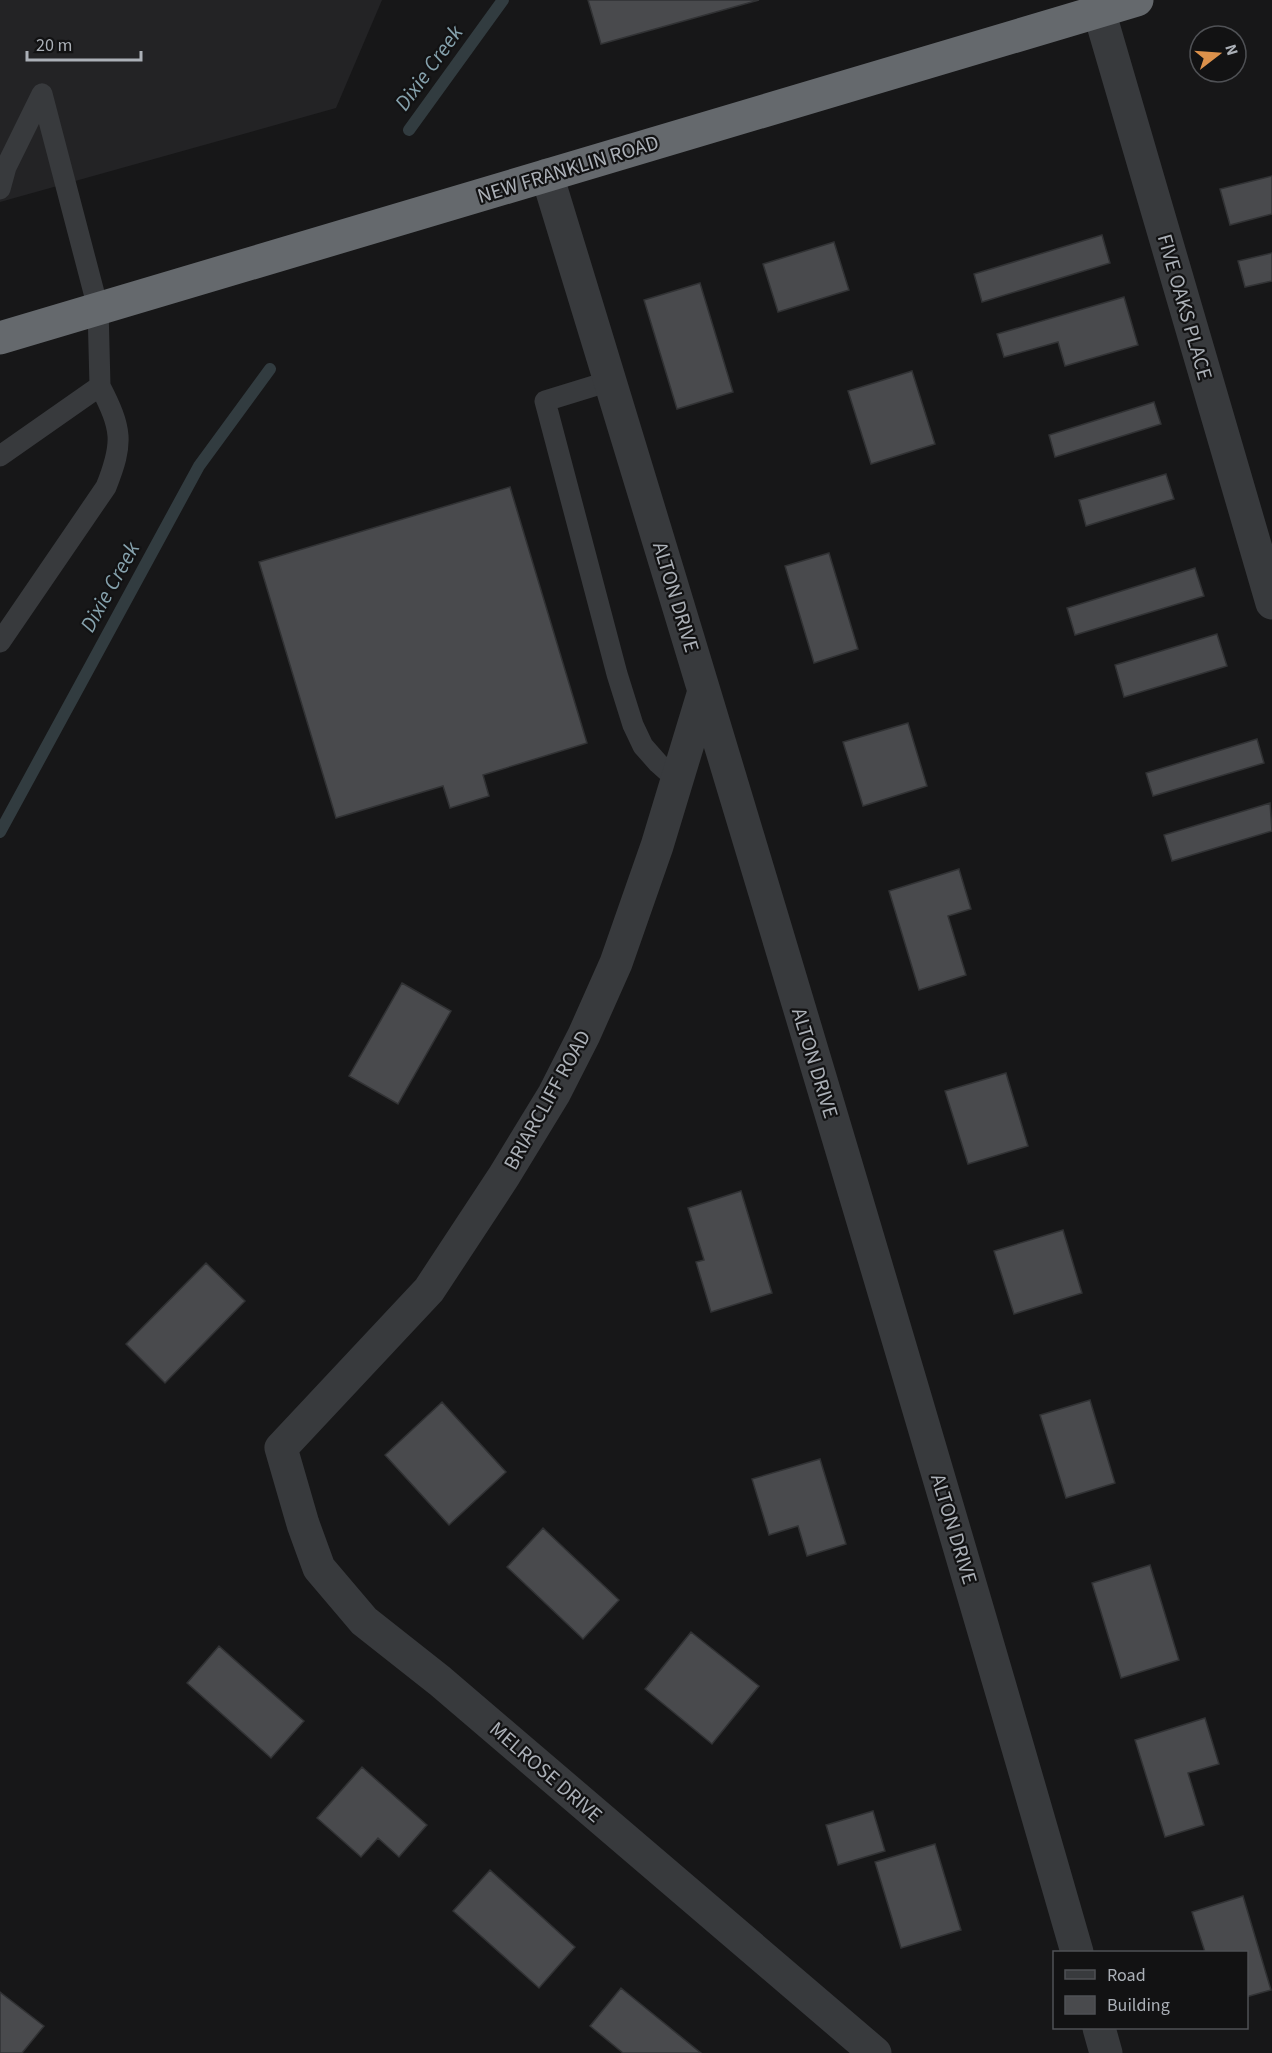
<svg xmlns="http://www.w3.org/2000/svg" width="1272" height="2053" font-family="'Source Sans 3',sans-serif">
<style>
.built{fill:#232325}
.lines{fill:none;stroke-linecap:round;stroke-linejoin:round}
.stream{stroke:#323c40;stroke-width:12}
.building{fill:#494a4d;stroke:#313234;stroke-width:1.5}
.lane{stroke:#383a3d;stroke-width:21}
.street{stroke:#383a3d;stroke-width:33}
.highway{stroke:#65696d;stroke-width:33}
.labels{text-anchor:middle;dominant-baseline:central;stroke-width:4.5;stroke-linejoin:round;paint-order:stroke}
.street-label{font-size:21px;fill:#abb0b7;stroke:#121213}
.water-label{font-size:22px;font-style:italic;fill:#86a2ad;stroke:#121213}
</style>
<rect width="100%" height="100%" fill="#171718"/>
<path class="built" d="M0,0H382L336,108L0,202Z"/>
<g class="lines">
<path class="stream" d="M409,130L503,0
M0,832L199,466L270,369"/>
</g>
<path class="building" d="M588,0H759L601,44Z
M1272,176V214L1230,225L1220,189Z
M1102,235L1110,263L982,302L974,274Z
M834,242L849,290L778,312L763,264Z
M1272,253V281L1245,287L1238,261Z
M700,283L733,392L677,409L644,300Z
M1124,297L1138,345L1065,366L1058,342L1004,357L997,334Z
M912,371L935,444L871,464L848,391Z
M1154,402L1161,424L1055,457L1049,435Z
M1166,474L1174,499L1086,526L1079,500Z
M510,487L587,743L483,775L489,796L450,808L443,786L336,818L259,562Z
M829,553L858,649L814,663L785,566Z
M1195,568L1204,596L1075,635L1067,608Z
M1217,634L1227,666L1124,697L1115,665Z
M908,723L927,786L863,806L843,742Z
M1257,739L1264,763L1153,796L1146,773Z
M1270,803L1272,831L1172,861L1164,835Z
M959,869L971,909L948,916L966,975L919,990L889,891Z
M402,983L451,1011L398,1104L349,1076Z
M1006,1073L1028,1146L968,1164L945,1091Z
M741,1191L772,1293L711,1312L696,1262L704,1260L688,1208Z
M1063,1230L1082,1293L1014,1314L994,1251Z
M206,1263L245,1301L165,1383L126,1344Z
M1090,1400L1115,1483L1066,1498L1040,1415Z
M442,1402L506,1472L449,1525L385,1455Z
M820,1459L846,1544L807,1556L798,1526L769,1535L752,1479Z
M543,1528L619,1600L583,1639L507,1567Z
M1150,1565L1179,1660L1121,1678L1092,1583Z
M691,1632L759,1686L712,1744L645,1689Z
M219,1646L304,1721L271,1758L187,1683Z
M1205,1718L1219,1764L1188,1773L1204,1825L1165,1837L1135,1740Z
M362,1767L427,1825L399,1857L378,1838L361,1857L317,1818Z
M873,1811L885,1851L838,1865L826,1825Z
M935,1844L961,1930L901,1948L875,1862Z
M490,1870L575,1947L539,1988L453,1911Z
M1243,1896L1271,1990L1246,1997V1952H1205L1192,1912Z
M621,1988L701,2053H623L590,2026Z
M0,1992L44,2026L22,2053H0Z"/>
<g class="lines">
<path class="lane" d="M0,189L6,167L42,94
M610,381L545,401L617,674L633,725L643,746L658,763L677,780
M0,456L100,386L98,308L42,94
M0,642L106,487C124,442 122,429 100,386"/>
<path class="street" d="M1099,11L1272,603
M547,175C728,766 906,1358 1077,1952
M704,691L657,846L616,963L584,1035L554,1094L504,1176L429,1290L281,1448L303,1524L319,1568L364,1621L440,1681L875,2053
M1099,2028L1106,2053"/>
<path class="highway" d="M0,338L1137,0"/>
</g>
<g class="labels">
<g class="street-label">
<text transform="translate(568 169) rotate(-17)">NEW FRANKLIN ROAD</text>
<text transform="translate(1185 307) rotate(74)">FIVE OAKS PLACE</text>
<text transform="translate(676 597) rotate(73)">ALTON DRIVE</text>
<text transform="translate(815 1063) rotate(73)">ALTON DRIVE</text>
<text transform="translate(547 1100) rotate(-61)">BRIARCLIFF ROAD</text>
<text transform="translate(954 1529) rotate(73)">ALTON DRIVE</text>
<text transform="translate(546 1772) rotate(41)">MELROSE DRIVE</text>
</g>
<g class="water-label">
<text transform="translate(429 68) rotate(-54)">Dixie Creek</text>
<text transform="translate(110 587) rotate(-61)">Dixie Creek</text>
</g>
</g>
<rect x="1053" y="1951" width="195" height="78" fill="#121213" stroke="#4f5155" stroke-width="1.5"/>
<rect x="1065" y="1970" width="30" height="9" fill="#383a3d" stroke="#4f5155" stroke-width="1.5"/>
<text x="1107" y="1981" font-size="18" fill="#abb0b7">Road</text>
<rect x="1065" y="1996" width="30" height="18" fill="#494a4d" stroke="#4f5155" stroke-width="1.5"/>
<text x="1107" y="2011" font-size="18" fill="#abb0b7">Building</text>
<g transform="translate(1218 54) rotate(73)"><circle r="28" fill="#121213" stroke="#4f5155" stroke-width="1.5"/>
<path d="M0-4.5L10 22L0 15L-10 22Z" fill="#dc914b"/>
<text y="-9" font-size="16" font-weight="bold" text-anchor="middle" fill="#abb0b7">N</text>
</g>
<path d="M27 51v9h114v-9" fill="none" stroke="#abb0b7" stroke-width="3"/>
<text x="36" y="51" font-size="18" fill="#abb0b7" stroke="#121213" stroke-width="4.5" paint-order="stroke">20 m</text>
</svg>
